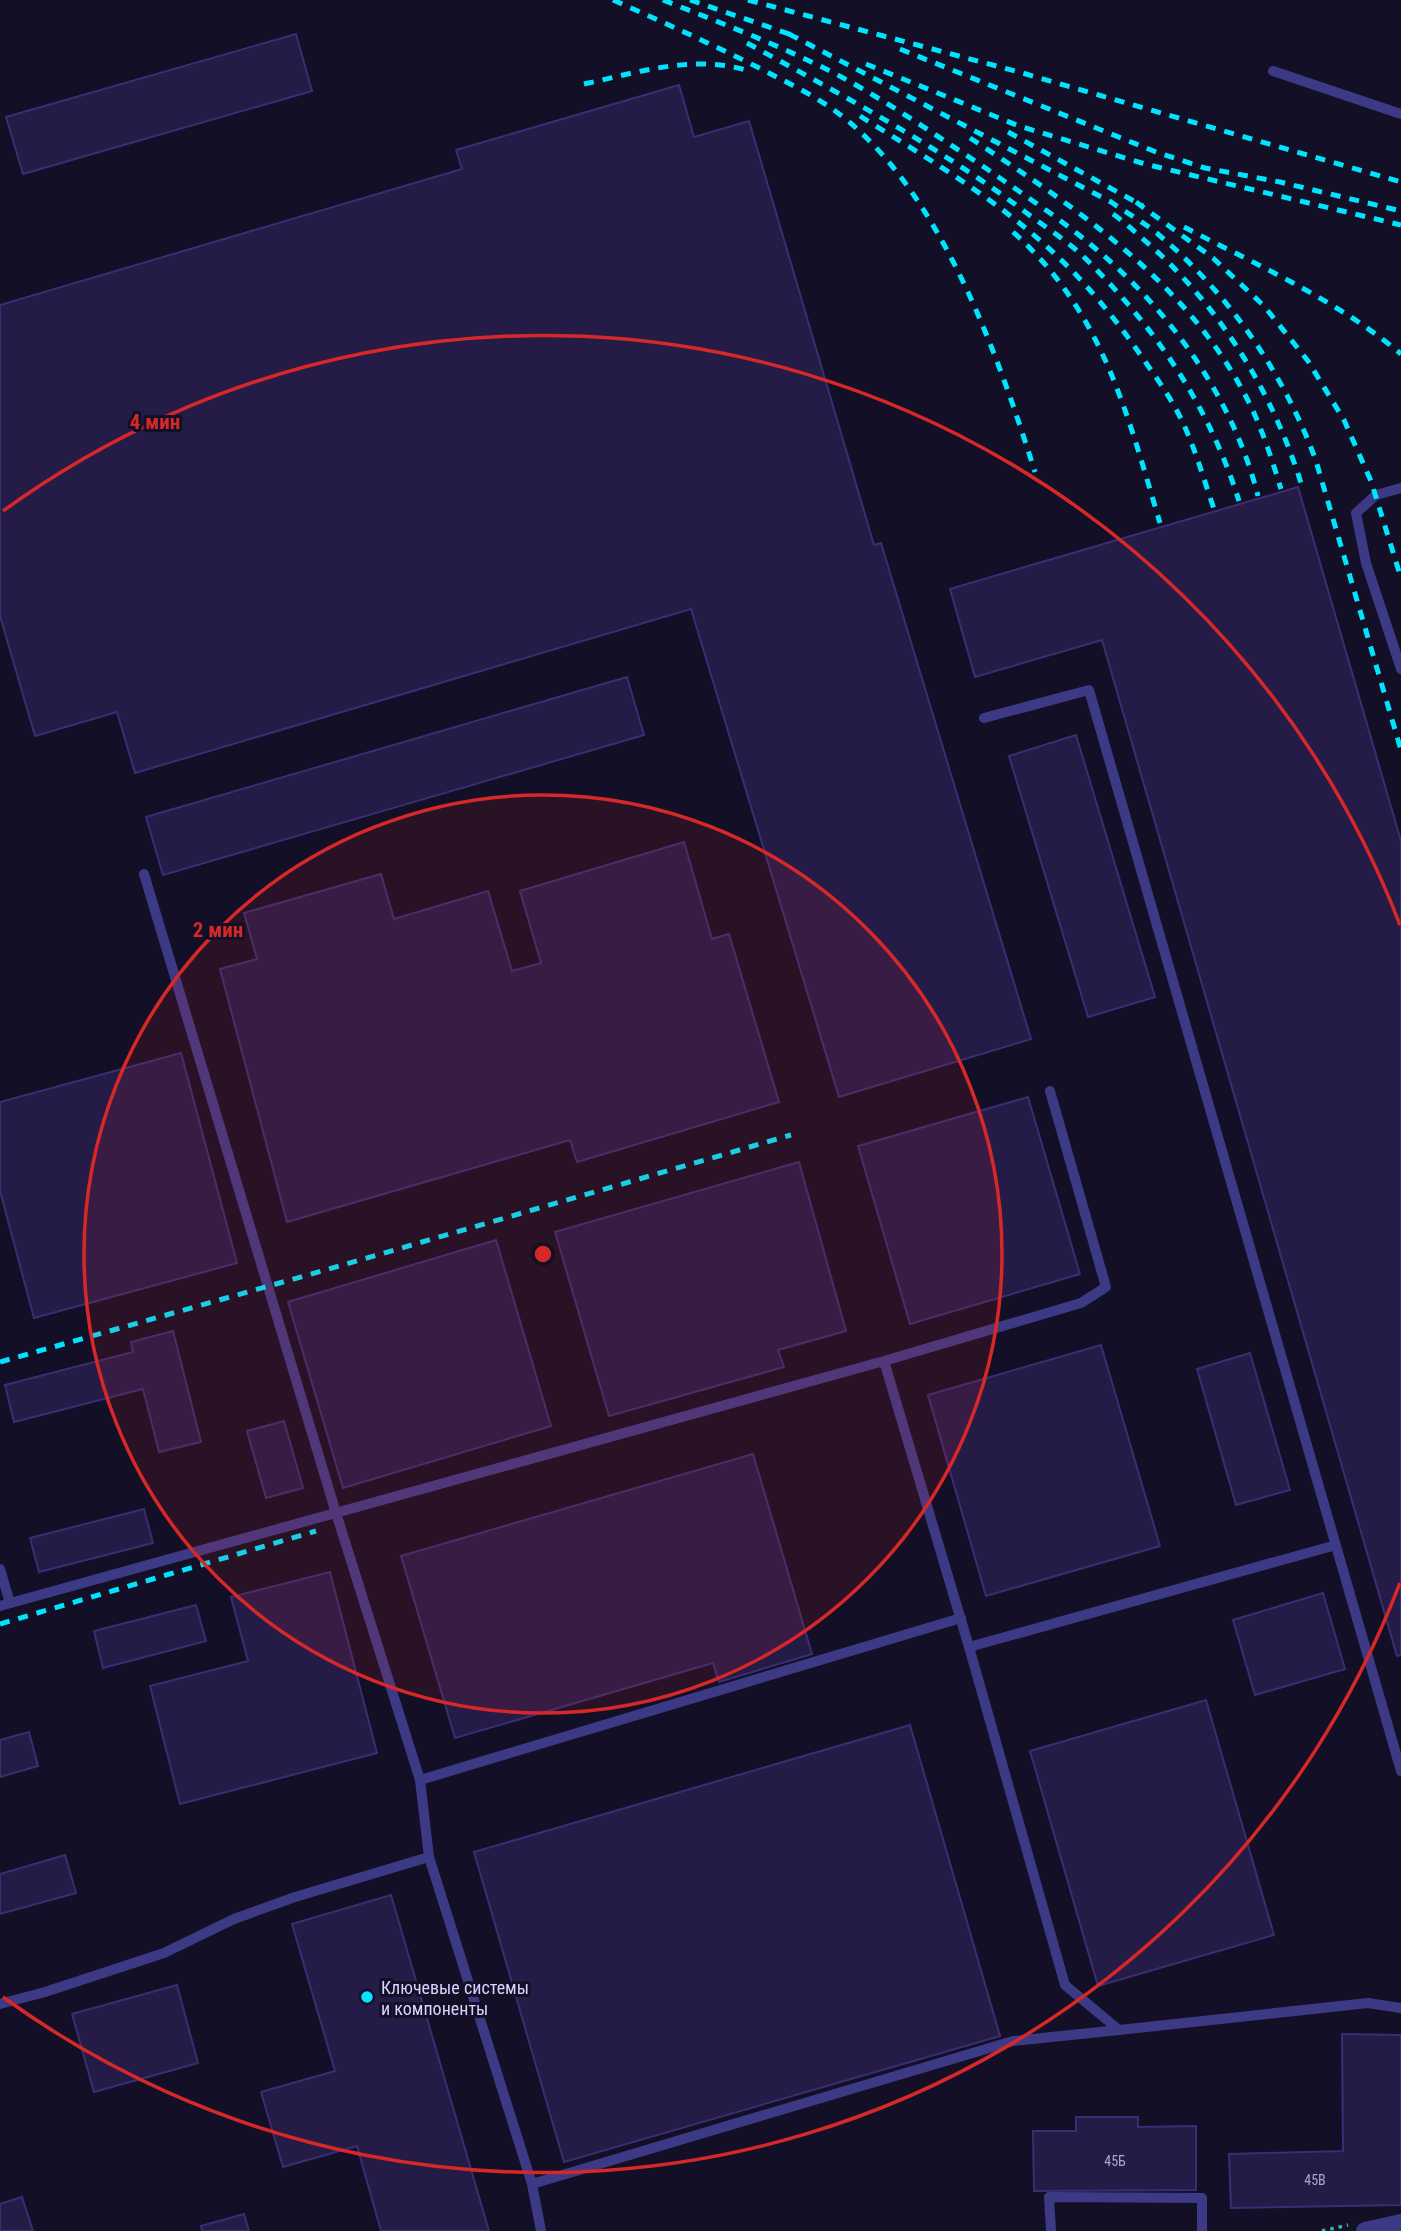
<svg xmlns="http://www.w3.org/2000/svg" width="1401" height="2231" font-family="'Roboto Condensed',sans-serif">
<style>
.building{fill:#241b47;stroke:#3b2d73;stroke-width:2}
.lines{fill:none;stroke-linecap:round;stroke-linejoin:round}
.path{stroke:#2fb8b0;stroke-width:3.5;stroke-dasharray:3.5 5;stroke-linecap:butt}
.lane{stroke:#3d3a85;stroke-width:10}
.street{stroke:#3d3a85;stroke-width:18}
.rail{stroke:#00e5ff;stroke-width:5;stroke-dasharray:10 9;stroke-linecap:butt}
.ring{fill:none;stroke:#d62828;stroke-width:3.5}
.poi-dot{fill:#00e5ff;stroke:#130f26;stroke-width:2.5}
.labels{text-anchor:middle;dominant-baseline:central;stroke-width:6;stroke-linejoin:round;paint-order:stroke}
.number-label{font-size:14px;fill:#aca6d1}
.poi-label{font-size:18px;fill:#d9d4ff;stroke:#130f26;text-anchor:start}
.centre{fill:#d62828;stroke:#130f26;stroke-width:3.5}
.ring-label{font-size:21px;text-anchor:middle;font-weight:bold;fill:#d62828;stroke:#130f26;stroke-width:6;stroke-linejoin:round;paint-order:stroke}
</style>
<rect width="100%" height="100%" fill="#130f26"/>
<path class="building" d="M296,34L312,91L23,174L6,117Z
M679,85L694,137L749,121L874,545L881,543L1031,1039L839,1097L691,609L135,773L117,712L35,736L0,616V305L462,169L456,150Z
M1298,487L1401,841V1655L1397,1656L1102,640L975,677L950,589Z
M627,677L644,735L163,875L146,817Z
M1076,735L1155,997L1088,1017L1009,756Z
M684,842L712,939L729,934L779,1102L577,1162L570,1140L287,1222L220,969L257,959L244,913L381,874L394,919L488,891L512,971L541,963L520,891Z
M181,1053L237,1263L34,1318L0,1191V1102Z
M1028,1097L1080,1274L910,1324L858,1146Z
M799,1162L846,1331L778,1350L784,1367L609,1416L555,1232Z
M496,1240L551,1426L343,1488L288,1302Z
M173,1331L201,1442L159,1452L143,1389L14,1422L5,1385L133,1352L131,1342Z
M1101,1345L1160,1546L986,1596L928,1395Z
M1250,1353L1290,1490L1236,1505L1197,1369Z
M284,1421L303,1488L266,1498L247,1431Z
M753,1454L812,1654L719,1682L713,1663L455,1738L401,1556Z
M144,1509L153,1543L39,1572L30,1538Z
M330,1572L377,1753L180,1804L150,1686L248,1661L231,1597Z
M1323,1593L1345,1669L1255,1695L1233,1620Z
M196,1605L206,1641L103,1668L94,1631Z
M1206,1700L1274,1935L1098,1986L1030,1751Z
M910,1725L1000,2036L564,2162L474,1852Z
M29,1732L38,1766L0,1777V1740Z
M65,1855L76,1893L0,1914V1874Z
M391,1895L489,2231H381L357,2146L283,2167L261,2092L335,2071L292,1924Z
M177,1985L198,2063L94,2092L72,2014Z
M1342,2034L1401,2035V2205L1231,2208L1229,2154L1343,2151Z
M1076,2117H1138V2127L1196,2126V2190L1034,2191L1033,2131H1076Z
M22,2197L33,2231H0V2204Z
M244,2214L249,2231H202L201,2226Z"/>
<g class="lines">
<path class="path" d="M1322,2231L1348,2225"/>
<path class="lane" d="M1273,71L1401,114
M1401,488L1376,495L1356,513L1366,563L1401,669
M984,718L1089,690L1401,1771
M144,874L336,1513L420,1780L429,1857L532,2184
M884,1361L969,1647L1065,1985L1119,2030L1368,2003L1401,2008
M0,1569L10,1603
M0,1606L884,1361L1081,1303L1106,1287L1050,1091
M969,1647L1336,1545
M420,1780L961,1618
M0,2004L45,1992L164,1953L234,1919L295,1897L429,1857
M541,2231L532,2184L1013,2041L1119,2030
M1051,2231L1049,2197L1202,2198V2231"/>
<path class="street" d="M1365,2231L1401,2223"/>
<path class="rail" d="M613,0C665,23 716,46 767,72C788,83 811,94 831,108C938,183 997,352 1035,472
M663,0C721,23 779,45 834,73C887,101 937,136 987,169C1021,193 1058,217 1090,244C1168,308 1233,397 1258,496
M690,0L798,37
M748,0L1019,72L1401,182
M789,34L1111,202C1127,213 1145,223 1159,235C1229,294 1285,375 1316,461L1401,750
M747,43C842,95 938,146 1024,211C1045,227 1069,242 1087,260C1157,330 1209,406 1239,501
M900,49L1156,152L1205,168L1280,182L1401,211
M866,64L1019,126L1145,164L1401,225
M584,84C640,72 696,53 752,72
M860,116C927,158 998,200 1055,254C1089,286 1118,322 1144,360C1158,380 1173,401 1183,423C1196,451 1204,480 1214,509
M1008,132L1143,206
M970,138C1080,210 1197,289 1254,413C1265,438 1273,463 1281,489
M1136,202L1213,258L1264,306L1308,361L1344,420L1371,481L1401,578
M1113,214C1126,223 1138,235 1150,245C1221,309 1272,391 1301,483
M1184,227C1257,265 1337,300 1401,354
M1013,232C1103,312 1127,413 1160,523
M0,1362L329,1269L791,1135
M0,1624L316,1531"/>
</g>
<circle cx="543" cy="1254" r="459" fill="#d62828" fill-opacity=".12"/>
<g class="ring">
<circle cx="543" cy="1254" r="459"/>
<path d="M1400 1583A918 918 0 0 1 3 1997M3 511A918 918 0 0 1 1400 925"/>
</g>
<circle class="poi-dot" cx="367" cy="1997" r="7"/>
<g class="labels">
<g class="number-label">
<text x="1115" y="2161">45Б</text>
<text x="1315" y="2180">45В</text>
</g>
<g class="poi-label">
<text x="381" y="1987">Ключевые системы<tspan x="381" dy="21">и компоненты</tspan></text>
</g>
</g>
<circle cx="543" cy="1254" r="10" class="centre"/>
<g class="ring-label">
<text x="155" y="429">4 мин</text>
<text x="218" y="937">2 мин</text>
</g>
</svg>
